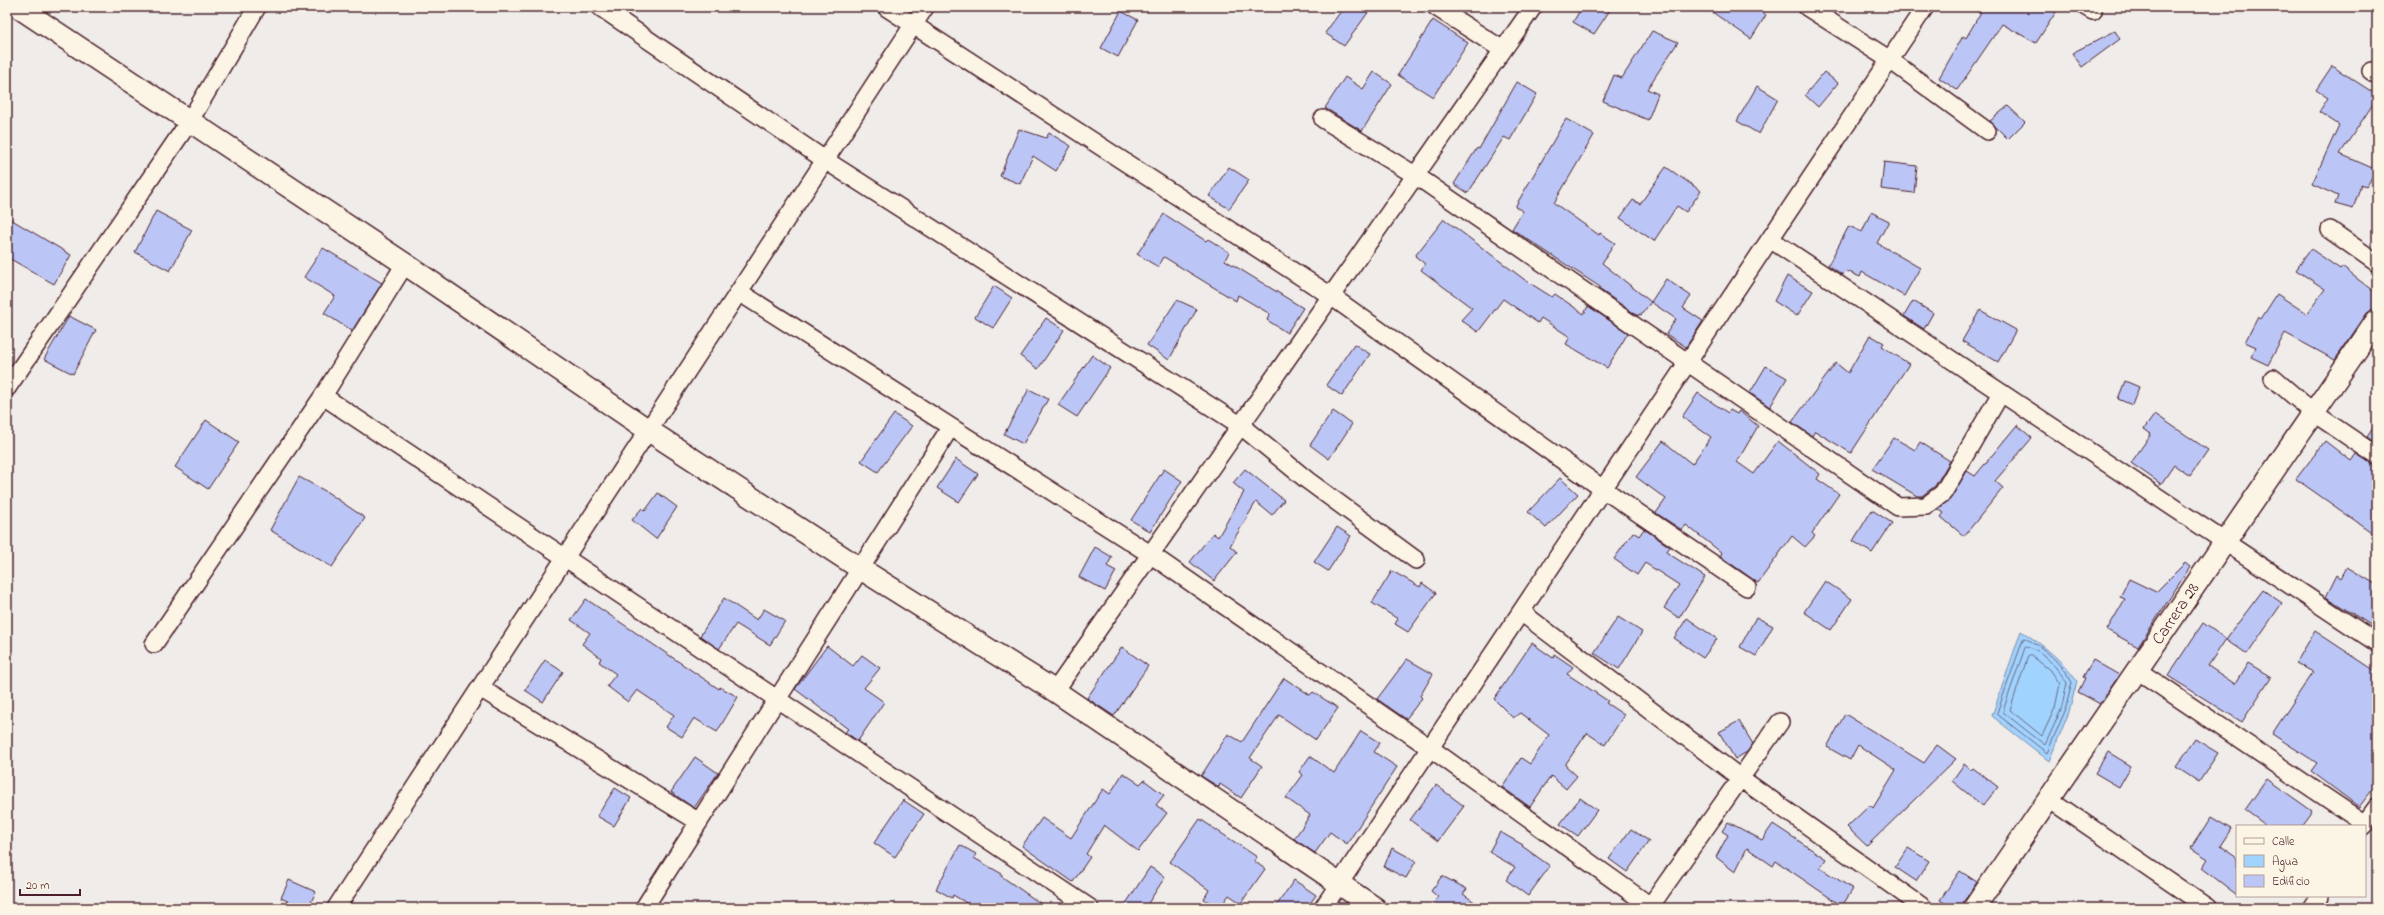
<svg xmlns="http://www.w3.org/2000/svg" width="2384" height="915" font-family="'Indie Flower',sans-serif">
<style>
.water{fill:#a1d3ff;stroke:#7e8baa}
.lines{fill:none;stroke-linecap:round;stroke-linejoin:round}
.shore{stroke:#6d6780;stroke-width:1}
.building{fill:#bbc6f7;stroke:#4a1f2b}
.minor-casing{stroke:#4a1f2b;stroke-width:20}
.tertiary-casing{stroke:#4a1f2b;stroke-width:24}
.minor{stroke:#fcf5e5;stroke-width:17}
.tertiary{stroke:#fcf5e5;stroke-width:21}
.labels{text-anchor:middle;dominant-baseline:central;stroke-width:4;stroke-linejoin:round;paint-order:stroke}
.street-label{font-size:17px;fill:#4a1f2b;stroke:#fcf5e5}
</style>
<rect width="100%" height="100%" fill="#efece9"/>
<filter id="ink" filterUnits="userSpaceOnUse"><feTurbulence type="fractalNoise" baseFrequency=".025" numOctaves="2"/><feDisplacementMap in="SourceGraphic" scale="8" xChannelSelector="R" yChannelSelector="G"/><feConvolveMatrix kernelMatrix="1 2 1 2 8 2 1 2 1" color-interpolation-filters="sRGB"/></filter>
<g filter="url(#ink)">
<path class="water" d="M2021,631C2044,645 2061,660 2077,681L2069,712L2049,761L1992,716Z"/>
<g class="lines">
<path class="shore" d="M2024,638C2044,646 2061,664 2072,682L2065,711L2047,753L1997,714Z
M2026,646C2042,649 2059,670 2067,683L2061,710L2045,745L2003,712Z
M2031,655L2052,672L2060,684L2055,708L2042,736L2010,710L2028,656Z"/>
</g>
<path class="building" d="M1344,7H1372L1344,46L1325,33Z
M1582,7H1612L1594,34L1573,22Z
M1705,7H1755L1766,15L1751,39Z
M1972,7H2046L2056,12L2036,43L2002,24L1957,90L1939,78L1963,36L1966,38L1981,12Z
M1121,11L1138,20L1118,57L1101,48Z
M1433,20L1468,43L1433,97L1398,75Z
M1652,31L1678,42L1647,89L1658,94L1648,120L1603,101L1614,75L1622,78Z
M2115,31L2120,39L2082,67L2072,53Z
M2332,66L2377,95V98L2340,154L2377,170L2366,187L2361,184L2353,209L2335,204L2338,196L2312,184L2339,125L2319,112L2328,98L2316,90Z
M1374,72L1392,84L1362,131L1325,108L1345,77L1363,89Z
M1824,72L1838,83L1818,107L1805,95Z
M1517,82L1537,94L1510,140L1504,137L1468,193L1454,184L1477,148L1479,149Z
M1757,86L1778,99L1759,134L1737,121Z
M2008,106L2025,122L2008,139L1990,121Z
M1566,119L1594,135L1554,203L1599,235L1600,233L1615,243L1602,263L1651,302L1641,315L1639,314L1638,316L1599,289L1600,287L1512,229L1523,211L1515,207Z
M1019,129L1046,138L1049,133L1071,146L1056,171L1033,156L1020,184L1000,176Z
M1884,162L1917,166L1914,193L1881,189Z
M1229,167L1249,180L1229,209L1209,196Z
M1666,167L1701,191L1686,212L1677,206L1654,241L1620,218L1633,200L1640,204Z
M156,211L192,230L170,271L135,252Z
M1871,212L1889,221L1877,243L1920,268L1904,296L1862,272L1860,277L1847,271L1843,275L1828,265L1849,226L1862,232Z
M1164,214L1206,241L1208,239L1229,252L1225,260L1303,308L1287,333L1267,320L1270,314L1238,295L1236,301L1164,257L1158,267L1137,254Z
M7,217L71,255L54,284L7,257Z
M1444,219L1525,280L1552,297L1555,294L1584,314L1588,306L1628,333L1607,368L1566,344L1570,337L1541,318L1538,323L1503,299L1478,332L1461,320L1472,308L1421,270L1425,264L1415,256Z
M323,248L382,283L352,331L324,313L335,296L304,277Z
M2311,249L2340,269L2342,267L2377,294V308L2367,313L2335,360L2285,333L2268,365L2251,357L2256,347L2245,342L2258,317L2261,319L2277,294L2307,314L2325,289L2296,270Z
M1787,276L1813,291L1797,316L1774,301Z
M1666,279L1691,296L1683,308L1703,321L1686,347L1666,334L1676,319L1651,302Z
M994,286L1012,298L993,328L975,317Z
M1177,300L1197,309L1169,360L1147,345Z
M1913,301L1933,313L1924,329L1904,316Z
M1980,310L2016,330L1998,362L1962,341Z
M69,316L96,330L73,374L44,359Z
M1046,318L1064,330L1038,369L1020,356Z
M1870,335L1884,343L1882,346L1909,364L1851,453L1815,431L1812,436L1792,422L1836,363L1848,373Z
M1354,344L1370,354L1342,396L1326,385Z
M1092,355L1110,368L1077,417L1058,405Z
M1766,366L1787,378L1770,407L1750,393Z
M2125,381L2139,387L2132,405L2118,399Z
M1029,389L1048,399L1023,444L1004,434Z
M1698,393L1728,413L1730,410L1737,414L1739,411L1758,426L1737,462L1754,474L1778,441L1820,474L1817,479L1839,494L1812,533L1815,536L1805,547L1792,536L1758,583L1720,556L1722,553L1686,525L1682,530L1656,513L1666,499L1636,477L1663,441L1692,464L1711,437L1682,417Z
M1333,411L1352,424L1329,459L1310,445Z
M894,414L912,426L878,472L861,461Z
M2155,414L2208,450L2190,476L2174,465L2161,484L2131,463L2151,434L2144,429Z
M206,420L239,442L208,489L175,467Z
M2377,422V444L2367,437Z
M2017,425L2032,438L1995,481L2003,488L1964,536L1941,517L1944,513L1938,509L1951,498L1967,471L1975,476Z
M1894,438L1915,450L1920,442L1950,461L1935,486L1922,496H1917L1872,469Z
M2325,441L2351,461L2356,454L2377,466V536L2296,479Z
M956,459L978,474L959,502L937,488Z
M1164,469L1182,481L1150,532L1131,520Z
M1245,469L1284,500L1272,515L1256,502L1230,546L1237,552L1214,581L1190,562L1213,533L1218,537L1244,492L1233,483Z
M299,477L327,492L365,518L332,567L270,530Z
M1560,478L1578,494L1546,528L1528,512Z
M658,493L677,507L656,539L632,520L642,508L645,511Z
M1872,510L1892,523L1872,553L1853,541Z
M1337,527L1351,536L1328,571L1314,562Z
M1644,529L1670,547L1666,552L1705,577L1679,618L1664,608L1679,585L1645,563L1637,575L1614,559L1633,532L1639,536Z
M1095,547L1112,557L1107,566L1116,571L1105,591L1079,577Z
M2185,563L2190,567L2138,647L2107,630L2125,599L2120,597L2129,579L2156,592Z
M2347,567L2377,585V629L2326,597L2337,575L2341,578Z
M1392,571L1420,587L1422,583L1436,593L1408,632L1395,624L1398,619L1372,603Z
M1825,581L1852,599L1831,630L1804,612Z
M2263,590L2282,603L2247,654L2226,639Z
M724,598L757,620L764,609L785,621L770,645L736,624L719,649L700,636Z
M586,599L719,689L720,687L738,697L717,732L694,718L682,737L666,727L674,715L637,690L628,702L607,686L616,674L599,662L601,658L582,644L590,633L571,620Z
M1618,617L1642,632L1619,669L1594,653Z
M1756,617L1773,626L1756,656L1740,647Z
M1687,618L1717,639L1703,658L1674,638Z
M2203,623L2226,639L2208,666L2235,684L2248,663L2271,677L2242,722L2168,676Z
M2315,631L2377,672V784L2359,807L2311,771L2317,763L2272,734L2313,672L2296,663Z
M1532,643L1553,658L1554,654L1573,667L1567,674L1608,701L1606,703L1624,715L1605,745L1587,733L1565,765L1577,776L1566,789L1551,776L1530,807L1502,787L1521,758L1530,764L1549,735L1520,713L1513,718L1494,699Z
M827,646L853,666L862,655L880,668L864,688L884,702L858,741L845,732L848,729L795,689Z
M1122,647L1148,666L1114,716L1087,698Z
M1407,659L1433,674L1420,696L1422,698L1406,719L1377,699Z
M545,660L563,672L543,702L525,690Z
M2093,660L2119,675L2100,704L2078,692L2085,678L2083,677Z
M1284,678L1310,695L1313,692L1338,708L1316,740L1279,715L1250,758L1262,766L1241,798L1220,784L1219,787L1201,776L1228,734L1242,742Z
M1845,714L1924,763L1937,745L1956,759L1867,846L1847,827L1870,805L1873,808L1896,770L1858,745L1850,760L1827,747Z
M1739,721L1753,744L1747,752L1735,759L1719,732Z
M1361,731L1380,743L1374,752L1397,767L1347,844L1330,832L1315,853L1294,839L1310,815L1286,798L1303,775L1299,772L1310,756L1334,773Z
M2195,739L2218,753L2199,782L2176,767Z
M2108,752L2131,766L2119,787L2095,773Z
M695,757L718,773L694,808L671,792Z
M1964,764L1971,770L1973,768L1998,787L1983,806L1952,781Z
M1123,773L1140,784L1144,780L1164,795L1156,805L1167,813L1138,851L1104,825L1086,854L1090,857L1073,882L1022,846L1042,818L1071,838L1103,789L1110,794Z
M2267,779L2312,811L2301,826H2267L2245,810Z
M1436,785L1464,806L1438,841L1410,820Z
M615,788L631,798L614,826L597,816Z
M1580,798L1597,810L1578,836L1560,824Z
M903,800L924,814L895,857L874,843Z
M2211,817L2231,829L2220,846L2237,858V895L2202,868L2208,859L2191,848Z
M1200,819L1257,857L1254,861L1265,869L1241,903L1229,895L1220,908H1218L1204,899L1209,890L1170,862Z
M1728,822L1762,840L1773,824L1826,859L1820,868L1853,889L1842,906L1776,861L1773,866L1747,848L1735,872L1716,857L1728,835L1722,831Z
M1631,829L1649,841L1627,872L1609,859Z
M1500,832L1523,845L1522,846L1550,866L1528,896L1506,880L1515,867L1489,852Z
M960,845L976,854L974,858L1002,874L1001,876L1047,908H975L953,895L952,898L936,889Z
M1392,848L1416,861L1406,878L1384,867Z
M1908,848L1929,861L1916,881L1895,867Z
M1150,867L1165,877L1145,908H1123Z
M1960,871L1977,882L1964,901L1962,908H1952L1940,900Z
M1442,876L1467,889L1463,894L1483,908H1430L1438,897L1431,891Z
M289,880L316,892L308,908H302L281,898Z
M1294,880L1316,895L1307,908H1275Z"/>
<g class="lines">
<g class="minor-casing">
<path id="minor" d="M600,7L825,160L1240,425L1307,480L1416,560
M886,7L1331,296L1603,489L1747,587
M1436,7L1503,50
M1807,7L1890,60L1987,131
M2086,7L2093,11
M2371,71L2377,75
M1323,119L1415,175L1898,507L1926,506L1943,493L2001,393
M2330,230L2377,263
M1770,239L2377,643
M739,292L1150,554L1430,748L1653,908
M2273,378L2314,413L2377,456
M7,388L189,122L257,7
M323,396L1090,908
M1521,612L1739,777L1924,908
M154,644L323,396L405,264
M2137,670L2365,824
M480,688L699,822
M1055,691L1533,7
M2049,799L2208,908
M2363,826L2377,807
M336,908L925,7
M644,908L950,428
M1323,908L1925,7
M1649,908L1780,722
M2312,908L2320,896"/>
</g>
<g class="tertiary-casing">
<path id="tertiary" d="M18,7L405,264L648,430L861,569L1055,691L1375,908
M1974,908L2377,320"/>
</g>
<use href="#minor" class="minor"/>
<use href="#tertiary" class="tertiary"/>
</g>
</g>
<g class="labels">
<g class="street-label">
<text transform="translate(2176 614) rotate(-56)">Carrera 28</text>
</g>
</g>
<rect width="2384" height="915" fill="none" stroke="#fcf5e5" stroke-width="24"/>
<rect x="12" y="12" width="2360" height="891" fill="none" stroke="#4a1f2b" stroke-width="1.5" filter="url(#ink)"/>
<rect x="2236" y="825" width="130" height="72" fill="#fcf5e5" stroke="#b59f9b"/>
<rect x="2244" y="838" width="20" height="6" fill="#fcf5e5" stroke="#b59f9b"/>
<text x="2272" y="845" font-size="12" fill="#4a1f2b">Calle</text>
<rect x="2244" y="855" width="20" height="12" fill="#a1d3ff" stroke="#b59f9b"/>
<text x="2272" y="865" font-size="12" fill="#4a1f2b">Agua</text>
<rect x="2244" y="875" width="20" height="12" fill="#bbc6f7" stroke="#b59f9b"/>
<text x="2272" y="885" font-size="12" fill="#4a1f2b">Edificio</text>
<path d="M20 889v6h60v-6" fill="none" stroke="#4a1f2b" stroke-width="2"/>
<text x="26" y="889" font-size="12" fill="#4a1f2b" stroke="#fcf5e5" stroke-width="3" paint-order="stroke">20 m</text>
</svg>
